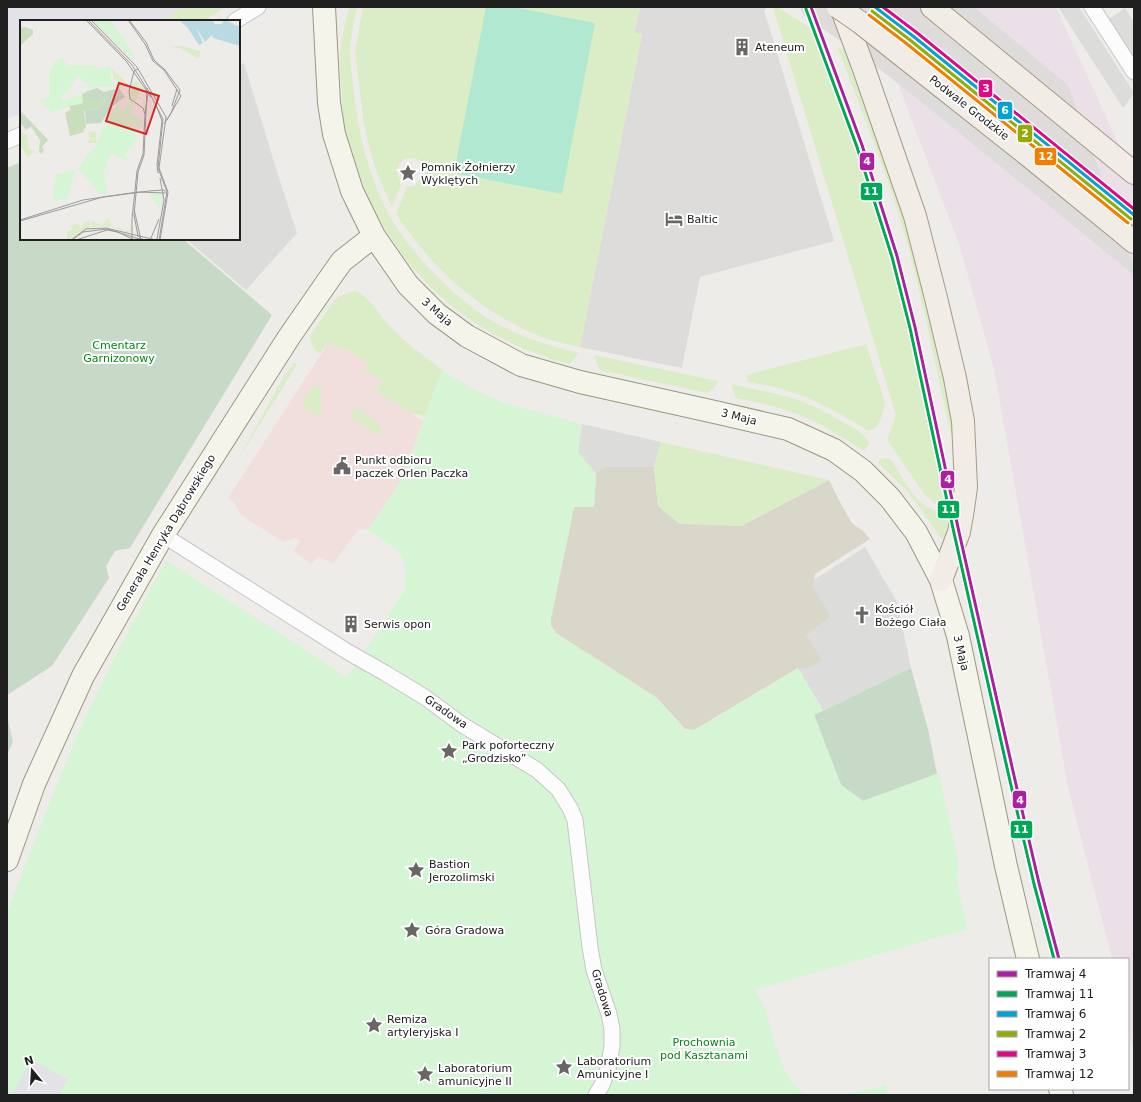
<svg xmlns="http://www.w3.org/2000/svg" width="1141" height="1102" font-family="'DejaVu Sans',sans-serif">
<style>
.residential{fill:#dddcda}
.commercial{fill:#f1dfdd}
.industrial{fill:#ece0e8}
.religious{fill:#dcdcda}
.construction{fill:#d8d7ca}
.grass{fill:#dbedc6}
.cemetery{fill:#c6dac7}
.park{fill:#d5f5d5}
.pitch{fill:#b1e8d1}
.plaza{fill:#e3e2e8}
.pier{fill:#dddcdb}
.lines{fill:none;stroke-linecap:round;stroke-linejoin:round}
.street-casing{stroke:#c7c6c5;stroke-width:17}
.secondary-casing{stroke:#97997f;stroke-width:24}
.primary-casing{stroke:#a59a85;stroke-width:24}
.street{stroke:#fcfcfc;stroke-width:15}
.secondary{stroke:#f4f4eb;stroke-width:22}
.primary{stroke:#f1ece6;stroke-width:22}
.primary-bridge-casing{stroke:#a59a85;stroke-width:24;stroke-linecap:butt}
.primary-bridge{stroke:#f1ece6;stroke-width:22}
.tram-1-casing{stroke:#fff;stroke-width:6}
.tram-2-casing{stroke:#fff;stroke-width:6}
.tram-3-casing{stroke:#fff;stroke-width:6}
.tram-4-casing{stroke:#fff;stroke-width:6}
.tram-5-casing{stroke:#fff;stroke-width:6}
.tram-6-casing{stroke:#fff;stroke-width:6}
.tram-1{stroke:#ae1ea3;stroke-width:3}
.tram-2{stroke:#00a759;stroke-width:3}
.tram-3{stroke:#00a3d4;stroke-width:3}
.tram-4{stroke:#95aa08;stroke-width:3}
.tram-5{stroke:#e10886;stroke-width:3}
.tram-6{stroke:#f27e00;stroke-width:3}
.labels{text-anchor:middle;dominant-baseline:central;stroke-width:4;stroke-linejoin:round;paint-order:stroke}
.poi-label{font-size:11px;fill:#202020;stroke:#fff;text-anchor:start}
.street-label{font-size:11px;fill:#202020;stroke:#fff}
.park-label{font-size:11px;fill:#04870f;stroke:#fff}
.inset-road{fill:none;stroke:#9c9a99;stroke-width:1}
.view{fill:#d62828;fill-opacity:0.15;stroke:#d62828;stroke-width:2}
.inset-edge{fill:none;stroke:#202020;stroke-width:2}
.line-badge{stroke:#fff;stroke-width:1.5}
.badge-label{font-size:11px;text-anchor:middle;font-weight:bold;fill:#fff}
</style>
<rect width="100%" height="100%" fill="#eeece9"/>
<path class="residential" d="M640,7H768L764,10L834,241L700,277L682,368L580,347L642,34L634,33Z"/>
<path class="commercial" d="M329,342L341,350L344,347L368,363L364,369L382,380L375,390L423,421L403,478L369,529L358,530L333,564L318,556L311,564L294,551L300,541L295,538L283,542L241,515L233,501L228,498Z"/>
<path class="industrial" d="M874,7H1056L1134,178V1055L1128,1029V959H1112L1068,787L994,369L959,244L901,92Z"/>
<path class="religious" d="M1058,7H1079L1134,93L1123,108Z
M1125,8L1134,22V58L1109,19Z
M244,63L278,175L297,233L246,290L186,239H239V65Z
M582,424L661,442L654,467H604L596,474L578,452Z
M865,547L897,602L911,668L823,710L782,642L801,588Z"/>
<path class="construction" d="M604,467H654L658,506L741,526L829,480L843,508L852,523L863,531L870,539L815,574L813,588L831,616L806,635L822,660L806,669L798,668L694,730L685,729L657,698L556,633L551,626V618L574,507H594L596,474Z"/>
<path class="grass" d="M7,7H226L203,21H21Z
M349,7H357C355,18 352,29 351,40C349,60 353,82 355,103C360,139 369,174 385,207C405,249 458,303 499,325C524,338 551,346 579,353L570,364C480,341 413,287 371,204C358,178 347,148 343,118C342,109 342,100 342,91C341,79 339,67 340,55C341,39 345,23 349,7Z
M363,7H640L634,32L642,34L580,347C568,344 554,342 542,337C479,312 433,270 396,214L407,186H415V183L422,179L424,171L419,164L421,161C404,151 390,168 402,183L392,207L378,176L370,151L364,124L355,52Z
M775,7H777L817,32L886,234L948,498L949,506L937,505L924,494L887,440L896,415L774,11Z
M837,46L848,54L905,217L917,258L952,412L955,452C939,384 926,314 908,246C889,178 862,112 837,46Z
M356,291C369,296 380,316 390,326C405,343 425,356 442,370L425,416L417,414H412L375,390L382,380L364,370L368,363L344,347L342,350L329,342L320,353C313,351 312,343 310,336L333,302C338,296 348,292 356,291Z
M866,344L885,402C884,411 880,430 868,431C841,413 813,398 782,389C771,386 759,384 748,382L746,375Z
M594,355L718,381L715,387L707,393L599,370Z
M294,363H296L297,365L238,459L284,376Z
M732,384C751,389 770,392 789,397C809,403 828,413 846,424C855,429 864,433 869,443L864,451C842,437 819,422 794,413C775,406 756,402 736,398L732,388Z
M316,385L320,388L321,390V413L317,416L305,409L303,402L312,387Z
M356,408C365,412 382,423 382,434L378,435L351,417L354,409Z
M661,442L829,480L740,526L680,524L658,506L654,467Z
M888,458L892,461C909,487 916,510 950,514L945,537L941,538L922,511L906,490L878,463L881,459Z"/>
<path class="cemetery" d="M21,162V239H183L272,315L130,548L115,551L106,566L109,578L52,666L7,695V168Z
M911,668L928,729L937,774L863,801L841,785L814,715Z
M7,715L13,742L7,755Z"/>
<path class="park" d="M442,370L471,388L504,403L582,424L578,452L596,474L594,507H574L551,618V626L556,633L657,698L685,729L695,730L798,668L823,710L814,715L841,785L863,801L939,773L958,861L957,880L967,929L754,990C758,997 764,1004 766,1011C774,1036 782,1084 807,1095H7V912L57,784L80,729L113,661L166,560L347,677L366,647H368L405,589L406,568L400,552L368,530L403,478Z
M886,1085L887,1095H845Z"/>
<path class="pitch" d="M486,7H513L595,23L562,194L454,173Z"/>
<path class="plaza" d="M7,7H184L162,21H21V114L7,119Z
M31,1060L68,1079L59,1095H12Z"/>
<path class="pier" d="M800,7H974L1068,85L1134,266V275L909,92L865,58L803,15Z"/>
<g class="lines">
<g class="street-casing">
<path id="street" d="M1092,7L1134,72
M235,21L258,7
M7,141L21,135
M163,535L348,652L385,673L426,698L461,724L537,770L558,789L570,808L575,820L590,947L594,970L609,1014L612,1029V1046L608,1069L602,1085L596,1095"/>
</g>
<g class="secondary-casing">
<path id="secondary" d="M324,7L329,103L334,134L352,191L374,236L408,285L437,314L467,336L521,365L580,382L719,413L788,429L834,450L863,471L890,498L916,532L941,580L958,636L1006,866L1028,959
M7,860L34,784L83,676L163,535L289,337L332,275L342,261L374,236
M1060,1089L1062,1095"/>
</g>
<g class="primary-casing">
<path id="primary" d="M841,7L864,69L915,216L936,298L955,378L963,421L966,487L963,509L959,532L941,580
M932,7L1134,173
M1122,232L1134,242"/>
</g>
<use href="#street" class="street"/>
<use href="#secondary" class="secondary"/>
<use href="#primary" class="primary"/>
<g class="primary-bridge-casing">
<path id="primary-bridge" d="M838,7L861,23L1029,156L1122,232"/>
</g>
<use href="#primary-bridge" class="primary-bridge"/>
<g class="tram-1-casing">
<path id="tram-1" d="M811,7L862,145L897,256L915,327L959,532L1015,780L1039,883L1059,959"/>
</g>
<g class="tram-2-casing">
<path id="tram-2" d="M806,9L857,147L892,257L910,328L954,533L1010,781L1034,884L1054,959"/>
</g>
<g class="tram-3-casing">
<path id="tram-3" d="M875,7L913,36L1134,215"/>
</g>
<g class="tram-4-casing">
<path id="tram-4" d="M872,11L910,40L1131,219"/>
</g>
<g class="tram-5-casing">
<path id="tram-5" d="M883,7L916,32L1134,209"/>
</g>
<g class="tram-6-casing">
<path id="tram-6" d="M869,15L907,44L1128,223"/>
</g>
<use href="#tram-1" class="tram-1"/>
<use href="#tram-2" class="tram-2"/>
<use href="#tram-3" class="tram-3"/>
<use href="#tram-4" class="tram-4"/>
<use href="#tram-5" class="tram-5"/>
<use href="#tram-6" class="tram-6"/>
</g>
<defs>
<g id="building-bare" transform="scale(1.38)"><path d="M-4-6H4V6H1V3H-1V6H-4ZM-2.5-4.3h1.7v1.8h-1.7ZM.8-4.3h1.7v1.8H.8ZM-2.5-1h1.7V.8h-1.7ZM.8-1h1.7V.8H.8Z" fill="#686766" stroke="#fff" stroke-width="2.5" paint-order="stroke"/></g>
<g id="sight-bare" transform="scale(1.38)"><path d="M0-6L1.8-2.2L6-1.7L2.9 1.2L3.7 5.4L0 3.3L-3.7 5.4L-2.9 1.2L-6-1.7L-1.8-2.2Z" fill="#686766" stroke="#fff" stroke-width="2.5" paint-order="stroke"/></g>
<g id="hotel-bare" transform="scale(1.38)"><path d="M-6-4.5h1.5V1H6V5H4.5V3h-9V5H-6ZM-4 0a1.8 1.8 0 1 1 3.6 0ZM.5 0V-2.5h3Q6-2.5 6 0Z" fill="#686766" stroke="#fff" stroke-width="2.5" paint-order="stroke"/></g>
<g id="civic-bare" transform="scale(1.38)"><path d="M-.6-6.5H3V-4.5H.6V-3L4-1V1h2V6H-6V1h2V-1L-.6-3ZM-1.2 2.5V6h2.4V2.5Z" fill="#686766" stroke="#fff" stroke-width="2.5" paint-order="stroke"/></g>
<g id="church-bare" transform="scale(1.38)"><path d="M-1.2-6h2.4v3.5h3.3v2.4h-3.3V6h-2.4V-.1h-3.3v-2.4h3.3Z" fill="#686766" stroke="#fff" stroke-width="2.5" paint-order="stroke"/></g>
</defs>
<g fill-rule="evenodd">
<use href="#building-bare" x="742" y="47"/>
<use href="#sight-bare" x="408" y="173"/>
<use href="#hotel-bare" x="674" y="219"/>
<use href="#civic-bare" x="342" y="466"/>
<use href="#church-bare" x="862" y="615"/>
<use href="#building-bare" x="351" y="624"/>
<use href="#sight-bare" x="449" y="751"/>
<use href="#sight-bare" x="416" y="870"/>
<use href="#sight-bare" x="412" y="930"/>
<use href="#sight-bare" x="374" y="1025"/>
<use href="#sight-bare" x="564" y="1067"/>
<use href="#sight-bare" x="425" y="1074"/>
</g>
<g class="labels">
<g class="poi-label">
<text x="755" y="47">Ateneum</text>
<text x="421" y="167">Pomnik Żołnierzy<tspan x="421" dy="13">Wyklętych</tspan></text>
<text x="687" y="219">Baltic</text>
<text x="355" y="460">Punkt odbioru<tspan x="355" dy="13">paczek Orlen Paczka</tspan></text>
<text x="875" y="609">Kościół<tspan x="875" dy="13">Bożego Ciała</tspan></text>
<text x="364" y="624">Serwis opon</text>
<text x="462" y="745">Park poforteczny<tspan x="462" dy="13">„Grodzisko”</tspan></text>
<text x="429" y="864">Bastion<tspan x="429" dy="13">Jerozolimski</tspan></text>
<text x="425" y="930">Góra Gradowa</text>
<text x="387" y="1019">Remiza<tspan x="387" dy="13">artyleryjska I</tspan></text>
<text x="577" y="1061">Laboratorium<tspan x="577" dy="13">Amunicyjne I</tspan></text>
<text x="438" y="1068">Laboratorium<tspan x="438" dy="13">amunicyjne II</tspan></text>
</g>
<g class="street-label">
<text transform="translate(969 108) rotate(38)">Podwale Grodzkie</text>
<text transform="translate(437 312) rotate(41)">3 Maja</text>
<text transform="translate(739 417) rotate(14)">3 Maja</text>
<text transform="translate(166 533) rotate(-59)">Generała Henryka Dąbrowskiego</text>
<text transform="translate(961 653) rotate(77)">3 Maja</text>
<text transform="translate(446 712) rotate(35)">Gradowa</text>
<text transform="translate(602 993) rotate(73)">Gradowa</text>
</g>
<g class="park-label">
<text x="119" y="345">Cmentarz<tspan x="119" dy="13">Garnizonowy</tspan></text>
<text x="704" y="1042">Prochownia<tspan x="704" dy="13">pod Kasztanami</tspan></text>
</g>
</g>
<g transform="translate(20 20)">
<rect width="220" height="220" fill="#eeece9"/>
<path d="M162,26L180,31V37L177,38L160,28L147,27ZM92,49L108,64V65L100,67L97,59L94,60ZM114,61L118,62L124,69H122L115,81L110,78V68ZM0,111L7,116L9,129L18,133L13,132L9,137L7,136L0,124ZM76,111V123H67L70,119L68,112ZM88,198L92,205L88,207H98L104,210L109,211L110,202L111,211L108,213L96,208L88,207V206L72,207L71,201L82,205ZM69,201L70,208L47,220V211L52,210L51,205L58,204L61,209L64,202Z" fill="#dbedc6"/>
<path d="M5,7L13,10V14L0,26V8ZM66,72L72,81L85,78L81,88L64,91L66,108L63,109L64,112L50,116L45,93L51,89L49,86L63,83L62,74ZM0,90L28,120L22,127L24,130L22,134L19,132L20,120Z" fill="#c8debc"/>
<path d="M77,68L84,72L99,68L105,77L91,87L81,103L66,104L65,91L81,88L85,79L72,81L67,78L66,72ZM0,92L12,106L6,110L0,102Z" fill="#c6dac7"/>
<path d="M72,0H90L110,28L114,36L112,39ZM43,37L47,45H73L78,48L91,46V59L95,67L79,66L67,70L69,62H64L58,54L49,70L41,76L44,88L30,93L29,89L19,80L29,78V52L35,41ZM61,74L63,83L44,87L43,81ZM110,81L114,84L111,91L114,96L119,95V100H123L122,106H114V110L117,111L116,120L104,136L109,138L108,141L91,133L84,153L87,174H80L58,148L76,125L89,95L98,84L103,90ZM55,150L48,178L36,181L33,174L36,154ZM138,173L143,175L140,188L129,174Z" fill="#d5f5d5"/>
<path d="M159,0H192L195,4H202L204,0L207,1L220,7V26L193,18L192,15L185,22L176,7L183,23L179,25L167,7Z" fill="#badae3"/>
<path class="inset-road" d="M66,0L106,41L131,77M68,0L112,45L127,69L124,135L118,152L114,195L118,216L123,220M71,0L117,47L146,97L139,148L148,172L140,220M108,0L125,24L133,41L144,50L161,76L147,100M109,0L126,22L134,40L145,50L160,70L151,93L144,104M127,68L143,99L138,148L147,172L139,220M136,85L142,101L137,145L138,153M152,86L157,69M125,94L128,74M114,189L121,220M0,200L63,180L118,172L145,173M0,201L83,177L129,171L144,170L147,174M131,218L139,199M112,219V199L117,151L123,134L125,94L123,88L110,79L109,71L114,51L118,49M137,219L144,180L140,158M51,220L66,209L86,208L136,220M52,220L63,212L87,209L123,220M56,220L87,210L98,212L114,220"/>
<path class="view" d="M99,63L139,76L126,114L86,101Z"/>
<rect width="220" height="220" class="inset-edge"/>
</g>
<g class="line-badge">
<rect x="978" y="79" width="15" height="19" rx="4" fill="#e10886"/>
<rect x="997" y="101" width="16" height="19" rx="4" fill="#00a3d4"/>
<rect x="1017" y="124" width="16" height="19" rx="4" fill="#95aa08"/>
<rect x="1034" y="147" width="23" height="19" rx="4" fill="#f27e00"/>
<rect x="859" y="152" width="16" height="19" rx="4" fill="#ae1ea3"/>
<rect x="860" y="182" width="23" height="19" rx="4" fill="#00a759"/>
<rect x="940" y="470" width="15" height="19" rx="4" fill="#ae1ea3"/>
<rect x="937" y="500" width="23" height="19" rx="4" fill="#00a759"/>
<rect x="1012" y="790" width="15" height="19" rx="4" fill="#ae1ea3"/>
<rect x="1010" y="820" width="23" height="19" rx="4" fill="#00a759"/>
</g>
<g class="badge-label">
<text x="986" y="92">3</text>
<text x="1005" y="114">6</text>
<text x="1025" y="137">2</text>
<text x="1046" y="160">12</text>
<text x="867" y="165">4</text>
<text x="871" y="195">11</text>
<text x="948" y="483">4</text>
<text x="949" y="513">11</text>
<text x="1020" y="804">4</text>
<text x="1021" y="833">11</text>
</g>
<rect width="1141" height="1102" fill="none" stroke="#202020" stroke-width="16"/>
<rect x="989" y="958" width="140" height="132" fill="#ffffff" stroke="#a6a6a6"/>
<rect x="997" y="971" width="20" height="6" fill="#ae1ea3" stroke="#a6a6a6"/>
<text x="1025" y="978" font-size="12" fill="#202020">Tramwaj 4</text>
<rect x="997" y="991" width="20" height="6" fill="#00a759" stroke="#a6a6a6"/>
<text x="1025" y="998" font-size="12" fill="#202020">Tramwaj 11</text>
<rect x="997" y="1011" width="20" height="6" fill="#00a3d4" stroke="#a6a6a6"/>
<text x="1025" y="1018" font-size="12" fill="#202020">Tramwaj 6</text>
<rect x="997" y="1031" width="20" height="6" fill="#95aa08" stroke="#a6a6a6"/>
<text x="1025" y="1038" font-size="12" fill="#202020">Tramwaj 2</text>
<rect x="997" y="1051" width="20" height="6" fill="#e10886" stroke="#a6a6a6"/>
<text x="1025" y="1058" font-size="12" fill="#202020">Tramwaj 3</text>
<rect x="997" y="1071" width="20" height="6" fill="#f27e00" stroke="#a6a6a6"/>
<text x="1025" y="1078" font-size="12" fill="#202020">Tramwaj 12</text>
<g transform="translate(32 1070) rotate(342)" stroke="#ffffff" stroke-width="3" paint-order="stroke">
<path d="M0-3L7 15L0 10L-7 15Z" fill="#202020"/>
<text y="-6" font-size="11" font-weight="bold" text-anchor="middle" fill="#202020">N</text>
</g>
</svg>
